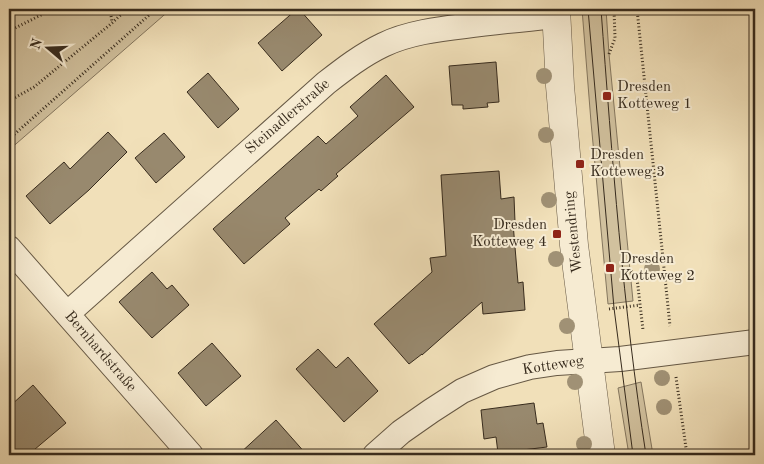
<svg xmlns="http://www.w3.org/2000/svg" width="764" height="464" font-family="'Old Standard TT',serif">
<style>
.green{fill:#d1c19e;stroke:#84765e}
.building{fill:#98896e;stroke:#372b1d}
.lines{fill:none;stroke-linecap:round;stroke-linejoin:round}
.minor-casing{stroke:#665844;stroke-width:26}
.tertiary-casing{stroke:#665844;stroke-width:29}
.path{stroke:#372b1d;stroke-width:3;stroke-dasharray:1 2.5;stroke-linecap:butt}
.minor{stroke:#f6ebd2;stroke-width:24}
.tertiary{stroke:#f6ebd2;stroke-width:28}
.tram{stroke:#372b1d;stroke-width:1}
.tree{fill:#a09175}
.poi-dot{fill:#8f2418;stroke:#f6ebd2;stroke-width:2}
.labels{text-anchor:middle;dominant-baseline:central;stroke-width:4;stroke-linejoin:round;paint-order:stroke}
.poi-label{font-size:15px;fill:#372b1d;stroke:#f6ebd2;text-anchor:start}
.street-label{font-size:15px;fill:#372b1d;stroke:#f6ebd2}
</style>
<rect width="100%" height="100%" fill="#f1e0b9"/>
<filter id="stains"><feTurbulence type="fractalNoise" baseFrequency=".004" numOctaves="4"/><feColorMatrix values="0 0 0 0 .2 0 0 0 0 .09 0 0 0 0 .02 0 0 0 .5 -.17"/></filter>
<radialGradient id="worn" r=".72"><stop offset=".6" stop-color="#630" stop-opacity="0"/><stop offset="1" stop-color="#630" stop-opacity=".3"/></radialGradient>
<path class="green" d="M9,9H171L9,150Z
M582,9H606L609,54L633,301L608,304L591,122Z
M641,382L653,455H629L618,388Z"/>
<path class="building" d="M297,9H299L322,35L282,71L258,43Z
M496,62L499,102L487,103L488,107L463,109V105H452L449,66Z
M208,73L239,109L218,128L187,92Z
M386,75L414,107L336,174L338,176L321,191L319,189L285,218L290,224L244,264L213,229L318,136L326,144L358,116L350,107Z
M108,132L127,152L89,190L50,224L26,196L64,162L70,169Z
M164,133L185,157L156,183L135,158Z
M499,171L501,199L514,197L515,222L513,223L518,283L523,282L525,310L483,314L482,302L422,355V354L409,364L374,324L432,272L430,258L446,256L441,175Z
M152,272L167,289L172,285L189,305L152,338L119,302Z
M212,343L241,376L206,406L178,373Z
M318,349L336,368L348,357L378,391L344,422L296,369Z
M33,385L66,423L28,455H20L9,442V407Z
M534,403L537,424L543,423L547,447L498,453L496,437L484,439L481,410Z
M276,420L307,455H238Z"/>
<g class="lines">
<g class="minor-casing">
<path id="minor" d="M9,248L191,455
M67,314L326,83C344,69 362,55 383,45C407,33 439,29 465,26C495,22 526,19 557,16
M375,455L401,432L431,411L462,391L494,377L530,367L557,363L620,359L755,342"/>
</g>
<g class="tertiary-casing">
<path id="tertiary" d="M556,9L560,86L574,245L601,455"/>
</g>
<path class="path" d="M110,9L112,22
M637,9L670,326
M9,31L53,9
M609,54L615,38L614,9
M9,101L34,87L112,23L127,9
M9,139L156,9
M631,271L637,278L643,330
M609,309L640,305
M676,377L687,455"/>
<use href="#minor" class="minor"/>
<use href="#tertiary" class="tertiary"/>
<path class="tram" d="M588,9L614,308L633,455
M601,9C612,158 623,307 646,455"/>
</g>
<g class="tree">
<circle cx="544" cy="76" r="8"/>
<circle cx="546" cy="135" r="8"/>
<circle cx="549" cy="200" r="8"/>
<circle cx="556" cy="259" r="8"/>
<circle cx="652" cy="269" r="8"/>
<circle cx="567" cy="326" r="8"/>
<circle cx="662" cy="378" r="8"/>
<circle cx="575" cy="382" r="8"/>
<circle cx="664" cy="407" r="8"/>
<circle cx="584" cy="444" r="8"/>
</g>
<g class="poi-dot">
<rect x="602" y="91" width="10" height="10" rx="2.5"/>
<rect x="575" y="159" width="10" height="10" rx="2.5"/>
<rect x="552" y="229" width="10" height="10" rx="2.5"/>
<rect x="605" y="263" width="10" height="10" rx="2.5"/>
</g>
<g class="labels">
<g class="poi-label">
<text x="617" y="87">Dresden<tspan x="617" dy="17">Kotteweg 1</tspan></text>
<text x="590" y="155">Dresden<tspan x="590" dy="17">Kotteweg 3</tspan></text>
<text x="547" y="225" text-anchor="end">Dresden<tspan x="547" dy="17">Kotteweg 4</tspan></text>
<text x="620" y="259">Dresden<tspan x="620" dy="17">Kotteweg 2</tspan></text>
</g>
<g class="street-label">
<text transform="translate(288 117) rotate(-41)">Steinadlerstraße</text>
<text transform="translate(574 232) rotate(-96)">Westendring</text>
<text transform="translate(100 352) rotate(49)">Bernhardstraße</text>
<text transform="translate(553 366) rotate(-9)">Kotteweg</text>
</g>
</g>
<rect width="764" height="464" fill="none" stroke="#f1e0b9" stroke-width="30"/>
<rect x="10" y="10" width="744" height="444" fill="none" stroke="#372b1d" stroke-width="2.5"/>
<rect x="15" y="15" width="734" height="434" fill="none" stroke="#372b1d"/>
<g transform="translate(48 48) rotate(289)" stroke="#f6ebd2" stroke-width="4" paint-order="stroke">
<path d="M0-4L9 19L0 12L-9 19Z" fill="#372b1d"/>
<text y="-8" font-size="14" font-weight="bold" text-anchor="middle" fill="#372b1d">N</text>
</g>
<rect width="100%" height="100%" filter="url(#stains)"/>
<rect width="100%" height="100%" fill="url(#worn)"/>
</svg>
